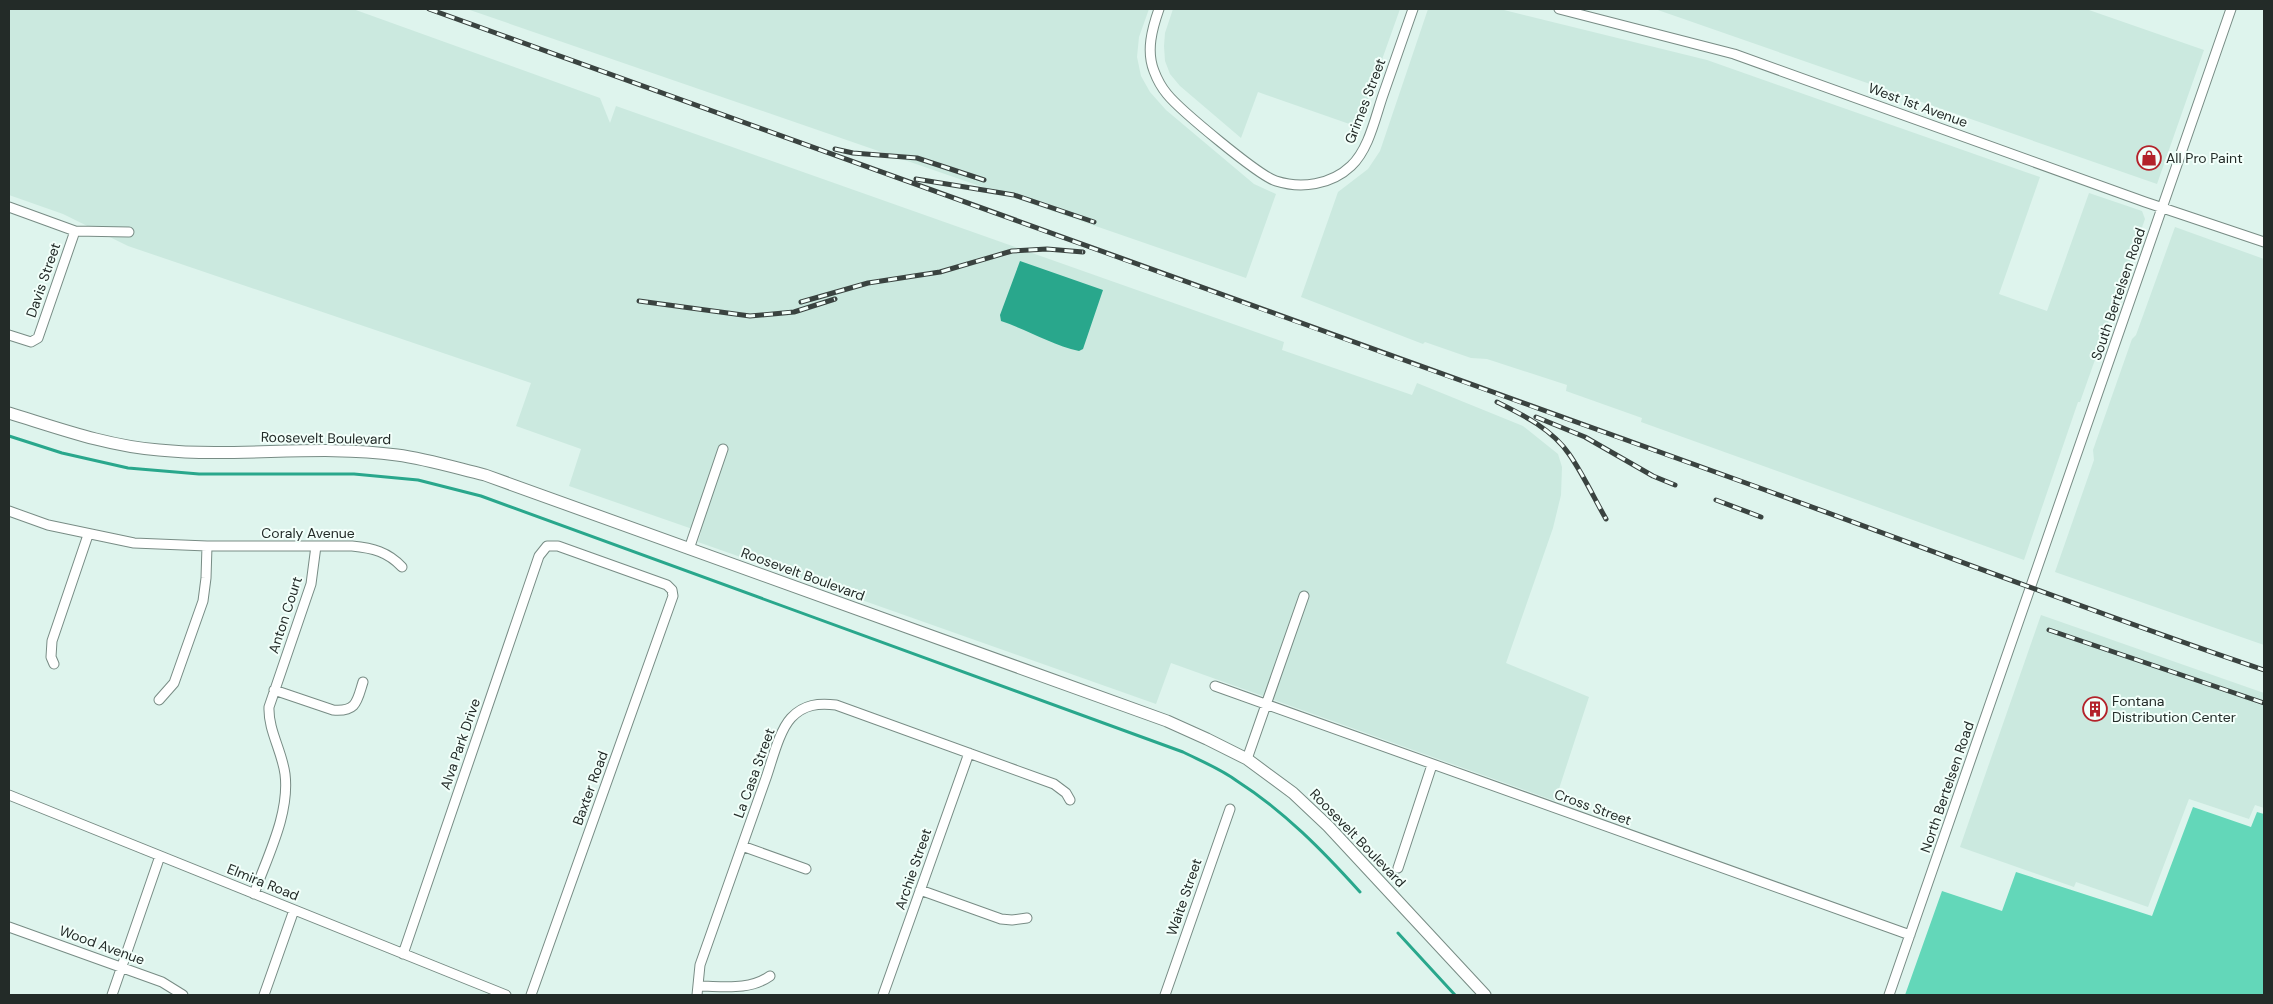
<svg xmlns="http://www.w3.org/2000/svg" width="2273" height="1004" font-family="'DM Sans',sans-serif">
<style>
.built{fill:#cbe9df}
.green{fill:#63d7b9}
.water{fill:#29a78c}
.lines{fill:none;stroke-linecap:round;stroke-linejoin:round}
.stream{stroke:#29a78c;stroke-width:3}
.minor-casing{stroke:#788c85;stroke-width:11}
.major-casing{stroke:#788c85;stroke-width:13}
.minor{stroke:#fff;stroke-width:9}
.major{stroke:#fff;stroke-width:11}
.rail-casing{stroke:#3a4340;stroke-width:5}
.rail{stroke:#f2fffa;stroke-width:3;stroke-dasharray:9;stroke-linecap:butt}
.labels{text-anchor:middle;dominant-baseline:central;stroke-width:4;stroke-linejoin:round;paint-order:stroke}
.street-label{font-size:14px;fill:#232b28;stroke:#f2fffa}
.poi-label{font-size:14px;fill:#232b28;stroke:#f2fffa;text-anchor:start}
</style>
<rect width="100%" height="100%" fill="#def4ed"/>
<path class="built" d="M9,9H353L600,98L610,123L616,106L1284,342L1282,350L1412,395L1417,383L1523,426L1558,454L1562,467L1561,495L1553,528L1506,663L1589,697L1555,801L1171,663L1156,704L698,542L701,532L569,486L581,449L516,426L531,383L128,246L63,214L9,195Z
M467,9H1149L1139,37L1137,57L1141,76L1150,92L1166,110L1254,184L1276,194L1246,278Z
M1173,9H1400L1358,127L1258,92L1241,138L1180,86L1170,74L1165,61L1164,46L1165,33Z
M1428,9H1500L1707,60L2040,177L1999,294L2047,311L2089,193L2142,211L2145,219L2080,402H2078L2024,560L1641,422L1642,418L1566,391L1567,385L1487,359L1471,358L1425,342L1423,344L1301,297L1338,192L1368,169L1380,151Z
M1655,9H2086L2204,50L2157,184Z
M2175,227L2264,259V645L2055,572L2094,460L2093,450L2132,339L2136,335Z
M2041,615L2264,693V808L2255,805L2249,819L2189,799L2148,907L2076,882L2074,887L1960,847Z"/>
<path class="green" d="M2193,807L2251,827L2257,812L2264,814V995H1905L1942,891L2002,911L2016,872L2152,916Z"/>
<path class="water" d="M1020,261L1103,290L1083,349L1079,351C1052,345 1028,330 1001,321L1000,315Z"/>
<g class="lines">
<path class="stream" d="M9,436L62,453L128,468L199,474H354L418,480L481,496L1183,752C1201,761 1221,769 1237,781C1284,811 1323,851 1360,892
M1398,933L1455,995"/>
<g class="minor-casing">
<path id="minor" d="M1159,9C1152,29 1146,51 1154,71C1157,79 1162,88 1167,94C1180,110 1259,176 1276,181C1301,189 1331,185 1351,166C1369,149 1375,118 1383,95C1393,66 1403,37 1413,9
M1559,9L1734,54L2145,202L2264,242
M9,207L75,231L129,232
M9,335L31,342L38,338L75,231
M9,511L48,525L134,543L207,546H352C373,548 388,552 402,567
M689,549L723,449
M54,664L51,657L52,641L88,535
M1215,686L1910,935
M274,690L333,710C357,712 357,701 363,682
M159,700L174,683L203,601L206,578L207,546
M1247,759L1304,596
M9,795L506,995
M742,846L806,869
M1398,868L1432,765
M920,890L1001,919L1012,920L1027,918
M254,894C267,857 290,814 285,774C282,751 268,730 269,707L311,584L316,546
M9,927L162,982L183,995
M403,954L539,556L547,546H558L667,585L672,590L673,596L531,995
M698,986C722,986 749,991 770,976
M112,995L160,856
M264,995L294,910
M697,995L700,965C722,902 744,840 766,778C772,761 779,731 791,718C804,704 819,703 836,705L1054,784L1066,793L1070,800
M883,995L969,753
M1165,995L1230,809
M1889,995L2231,9"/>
</g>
<g class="major-casing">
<path id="major" d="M9,413C58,428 107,446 159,450C238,458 318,444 397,455C427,459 456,468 485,475L1167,721L1207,739L1247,759L1293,793L1328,826L1485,995"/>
</g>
<use href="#minor" class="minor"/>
<use href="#major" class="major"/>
<g class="rail-casing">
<path id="rail" d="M429,9C872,168 1314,329 1757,487C1926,548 2094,613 2264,670
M835,149L853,153L917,158L984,180
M916,179L1014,195L1094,222
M639,301L750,316L794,312L835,299
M801,302L868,283L940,272L1012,251L1047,249L1083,252
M1497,402C1523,415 1552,429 1569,454C1583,474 1594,498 1606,519
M1536,417L1585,437L1653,476L1675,485
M1716,500L1761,517
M2049,630L2264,703"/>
</g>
<use href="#rail" class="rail"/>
</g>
<defs>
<g id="shop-ring" transform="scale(1.25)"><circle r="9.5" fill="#f2fffa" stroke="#b3222a" stroke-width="1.5"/><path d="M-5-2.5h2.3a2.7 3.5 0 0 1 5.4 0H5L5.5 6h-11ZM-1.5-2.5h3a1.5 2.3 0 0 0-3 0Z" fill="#b3222a"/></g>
<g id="building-ring" transform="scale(1.25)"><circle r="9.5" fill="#f2fffa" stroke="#b3222a" stroke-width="1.5"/><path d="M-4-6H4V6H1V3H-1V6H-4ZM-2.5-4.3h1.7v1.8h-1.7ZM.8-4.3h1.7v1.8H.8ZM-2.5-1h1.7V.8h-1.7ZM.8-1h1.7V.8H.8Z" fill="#b3222a"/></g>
</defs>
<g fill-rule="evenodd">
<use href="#shop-ring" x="2149" y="158"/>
<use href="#building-ring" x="2095" y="709"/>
</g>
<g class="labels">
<g class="street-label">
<text transform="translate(1365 101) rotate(-69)">Grimes Street</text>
<text transform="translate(1918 105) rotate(20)">West 1st Avenue</text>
<text transform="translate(43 280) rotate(-71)">Davis Street</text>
<text transform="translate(2118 294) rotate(-71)">South Bertelsen Road</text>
<text transform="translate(326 438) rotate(1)">Roosevelt Boulevard</text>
<text x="308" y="533">Coraly Avenue</text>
<text transform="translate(803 574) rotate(20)">Roosevelt Boulevard</text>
<text transform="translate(285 615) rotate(-72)">Anton Court</text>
<text transform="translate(460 744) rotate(-71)">Alva Park Drive</text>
<text transform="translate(754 773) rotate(-70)">La Casa Street</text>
<text transform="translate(1947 787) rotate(-71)">North Bertelsen Road</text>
<text transform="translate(590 788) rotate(-70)">Baxter Road</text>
<text transform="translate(1593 807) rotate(20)">Cross Street</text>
<text transform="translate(1358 838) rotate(46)">Roosevelt Boulevard</text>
<text transform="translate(913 869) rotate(-71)">Archie Street</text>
<text transform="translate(263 882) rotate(22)">Elmira Road</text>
<text transform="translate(1184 897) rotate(-71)">Waite Street</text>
<text transform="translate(102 945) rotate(20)">Wood Avenue</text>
</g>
<g class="poi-label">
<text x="2166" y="158">All Pro Paint</text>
<text x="2112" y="701">Fontana<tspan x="2112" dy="16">Distribution Center</tspan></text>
</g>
</g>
<rect width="2273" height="1004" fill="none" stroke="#232b28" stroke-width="20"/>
</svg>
